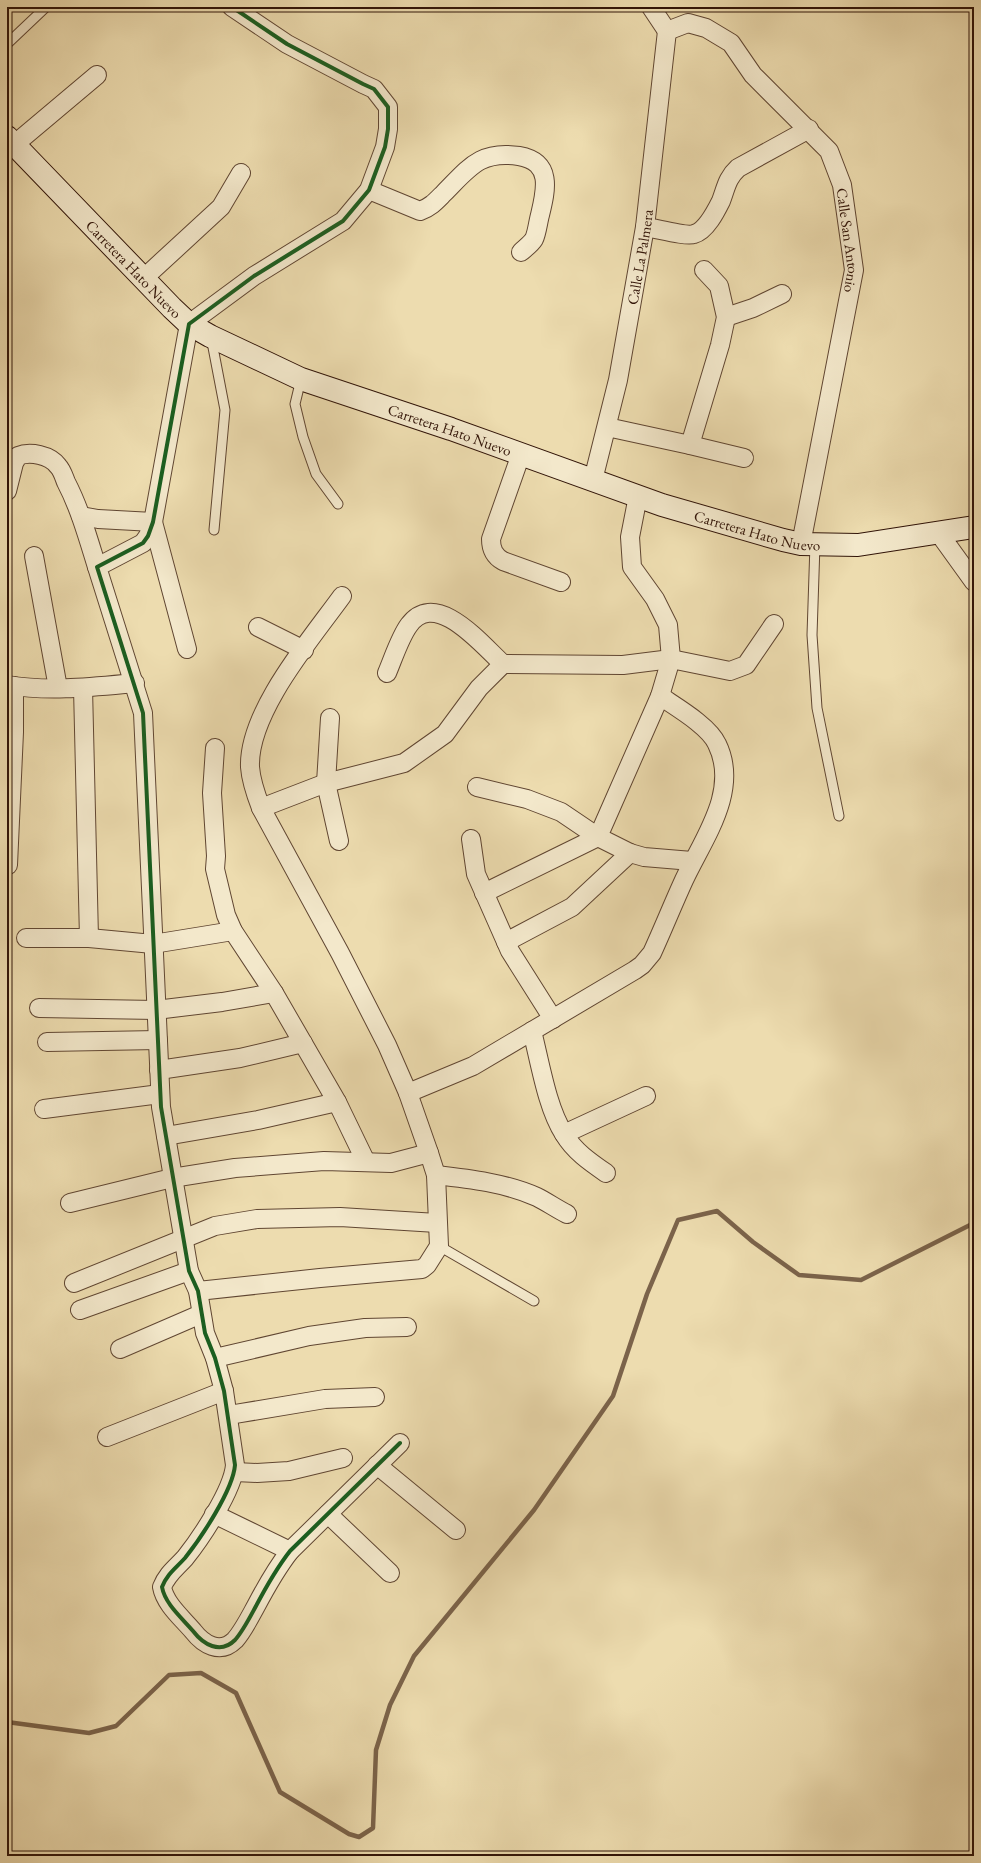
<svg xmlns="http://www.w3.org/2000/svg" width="981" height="1863" font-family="'EB Garamond',serif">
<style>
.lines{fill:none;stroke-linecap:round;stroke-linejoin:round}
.stream{stroke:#7b634a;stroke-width:4.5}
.service-casing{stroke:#604632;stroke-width:11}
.minor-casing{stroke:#604632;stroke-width:20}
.secondary-casing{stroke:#311408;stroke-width:24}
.service{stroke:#f3e8cb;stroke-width:9}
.minor{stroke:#f3e8cb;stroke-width:18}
.secondary{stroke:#f3e8cb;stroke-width:22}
.cycleway-casing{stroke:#f3e8cb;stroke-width:6}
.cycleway{stroke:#1b5e20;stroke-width:4}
.labels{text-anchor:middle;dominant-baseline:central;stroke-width:3.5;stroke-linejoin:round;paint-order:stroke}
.street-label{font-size:15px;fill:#311408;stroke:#f3e8cb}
</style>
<rect width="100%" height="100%" fill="#eddcaf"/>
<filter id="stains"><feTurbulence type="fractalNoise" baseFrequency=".005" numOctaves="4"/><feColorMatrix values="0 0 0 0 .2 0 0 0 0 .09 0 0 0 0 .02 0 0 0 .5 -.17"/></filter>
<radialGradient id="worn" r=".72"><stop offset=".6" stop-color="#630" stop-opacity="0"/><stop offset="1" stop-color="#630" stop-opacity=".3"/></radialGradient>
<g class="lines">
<path class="stream" d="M7,1722L89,1733L116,1726L169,1675L201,1673L236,1693L280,1792L349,1834L359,1837L373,1828L376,1750L390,1705L414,1656L534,1510L613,1396L647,1294L678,1220L717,1211L753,1242L799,1275L861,1280L974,1223"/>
<g class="service-casing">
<path id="service" d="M7,44L46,7
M211,337L225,410L214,530
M301,379L295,404L303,437L316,474L338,504
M815,544L812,635L817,708L839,816
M439,1246L534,1301"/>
</g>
<g class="minor-casing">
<g id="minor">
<path d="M232,7L287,44L363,84L374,89L388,107V129L385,147L369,190L343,221L254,276L189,324L153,522L148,536L143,543L97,567L143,713L161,1107L189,1271L198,1291L205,1333L215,1358L224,1391L235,1465C233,1490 201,1538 185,1558C176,1568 167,1574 162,1587C165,1604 182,1618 193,1631C203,1644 220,1655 235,1640C243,1631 250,1617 256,1606C266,1587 276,1569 290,1551L400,1443"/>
<path d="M651,7L667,31"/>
<path id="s1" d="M667,31L688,23L706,28L731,43L753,75L829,151L842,185L854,270L801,544"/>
<path d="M15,144L97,75"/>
<path d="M369,190L420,211C431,207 436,201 444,193C469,168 480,150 519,156C553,162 546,190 540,215C538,222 537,233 534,239C531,244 525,248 521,252"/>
<path d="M645,227C655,228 686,237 694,234C706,231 716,211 721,201C726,188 727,178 738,168L809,129"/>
<path d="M144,278L221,207L241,173"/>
<path d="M726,317L753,308L782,294"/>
<path d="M607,427L690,445L744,458"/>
<path d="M690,445L720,345L726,317L719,286L704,270"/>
<path d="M521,454L491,539C491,549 494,556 503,561L561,582"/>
<path id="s2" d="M593,480L618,380L645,227L667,31"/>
<path d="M7,491L14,463L18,456C30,451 50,455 58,466C62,470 64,477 66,482C80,509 88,538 97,567"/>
<path d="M638,496L630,537L632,567L655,599L668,625L671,659L660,696L598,837L630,853L644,857L692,861"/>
<path d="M81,516L98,519L153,522L187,649"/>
<path d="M938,532L974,582"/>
<path d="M34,556L58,688"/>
<path d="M258,627L304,650"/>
<path d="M387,673C393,659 400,637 409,625C436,588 482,645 503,664L623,665L671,659L730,671L746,665L774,624"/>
<path d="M7,685C50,692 92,687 135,683"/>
<path d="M83,688L89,938"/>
<path d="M330,718L326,783L339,841"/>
<path d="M215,748L212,793L216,856L215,869L226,915L233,931L274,993L337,1102L366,1162"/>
<path d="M477,787L527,799L561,812L598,837L484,893"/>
<path d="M261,808L326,783L404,763L445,734L479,688L503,664"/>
<path d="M471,839L476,874L510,951L553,1019"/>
<path d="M8,865L14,732V686"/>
<path d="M26,938H89L153,944L233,931"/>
<path d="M506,942L572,907L630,853"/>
<path d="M39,1008L156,1010L222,1002L274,993"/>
<path d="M532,1031C540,1062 547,1108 564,1134C574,1151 590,1162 606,1173"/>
<path d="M47,1042L158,1040"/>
<path d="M159,1070L240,1058L303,1043"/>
<path d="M408,1093L473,1066L635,970L642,965L652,953C663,929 673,904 684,880C703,839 740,791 717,744C709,726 676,707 660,696"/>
<path d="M44,1109L160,1094"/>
<path d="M564,1134L646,1096"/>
<path d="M166,1136L258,1120L337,1102"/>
<path d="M436,1175C471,1179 505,1183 537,1197C547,1202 557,1209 567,1214"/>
<path d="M70,1203L172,1178L235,1168L324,1161L391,1163L429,1153"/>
<path d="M74,1283L215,1226L257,1219L340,1217L437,1223"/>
<path d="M198,1291L320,1278L422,1269L427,1265L439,1246L436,1175L429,1153L408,1093L387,1045L340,953L261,808C256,795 251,781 250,767C248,712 311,639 342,596"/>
<path d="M80,1310L189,1271"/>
<path d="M120,1349L201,1314"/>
<path d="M215,1358L309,1336L365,1328L407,1327"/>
<path d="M229,1415L325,1399L375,1397"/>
<path d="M107,1437L224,1391"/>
<path d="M377,1465L456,1530"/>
<path d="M235,1472L257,1473L289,1471L343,1458"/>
<path d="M214,1514L290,1551"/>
<path d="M328,1514L390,1573"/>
</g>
</g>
<g class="secondary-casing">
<g id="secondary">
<path id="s3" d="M7,137L172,308L189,324L210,336L301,379L451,429L662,505L783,540L801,544L858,545L974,527"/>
</g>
</g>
<use href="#service" class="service"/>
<use href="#minor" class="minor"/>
<use href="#secondary" class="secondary"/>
<g class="cycleway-casing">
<path id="cycleway" d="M232,7L287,44L363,84L374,89L388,107V129L385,147L369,190L343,221L254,276L189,324L153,522L148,536L143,543L97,567L143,713L161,1107L189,1271L198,1291L205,1333L215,1358L224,1391L235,1465C233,1490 201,1538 185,1558C176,1568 167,1574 162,1587C165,1604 182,1618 193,1631C203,1644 220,1655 235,1640C243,1631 250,1617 256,1606C266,1587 276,1569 290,1551L400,1443"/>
</g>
<use href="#cycleway" class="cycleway"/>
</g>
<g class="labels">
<g class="street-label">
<text stroke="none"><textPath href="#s1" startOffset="309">Calle San Antonio</textPath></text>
<text stroke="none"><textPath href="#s2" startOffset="228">Calle La Palmera</textPath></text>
<text stroke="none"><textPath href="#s3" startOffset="183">Carretera Hato Nuevo</textPath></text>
<text stroke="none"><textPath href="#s3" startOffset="543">Carretera Hato Nuevo</textPath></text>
<text stroke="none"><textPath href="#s3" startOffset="867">Carretera Hato Nuevo</textPath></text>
</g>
</g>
<rect width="981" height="1863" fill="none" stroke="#eddcaf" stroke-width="24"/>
<rect x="8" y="8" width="965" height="1847" fill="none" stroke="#311408" stroke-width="2"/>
<rect x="12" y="12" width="957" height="1839" fill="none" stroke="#311408"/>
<rect width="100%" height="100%" filter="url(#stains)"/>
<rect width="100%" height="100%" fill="url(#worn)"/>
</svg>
